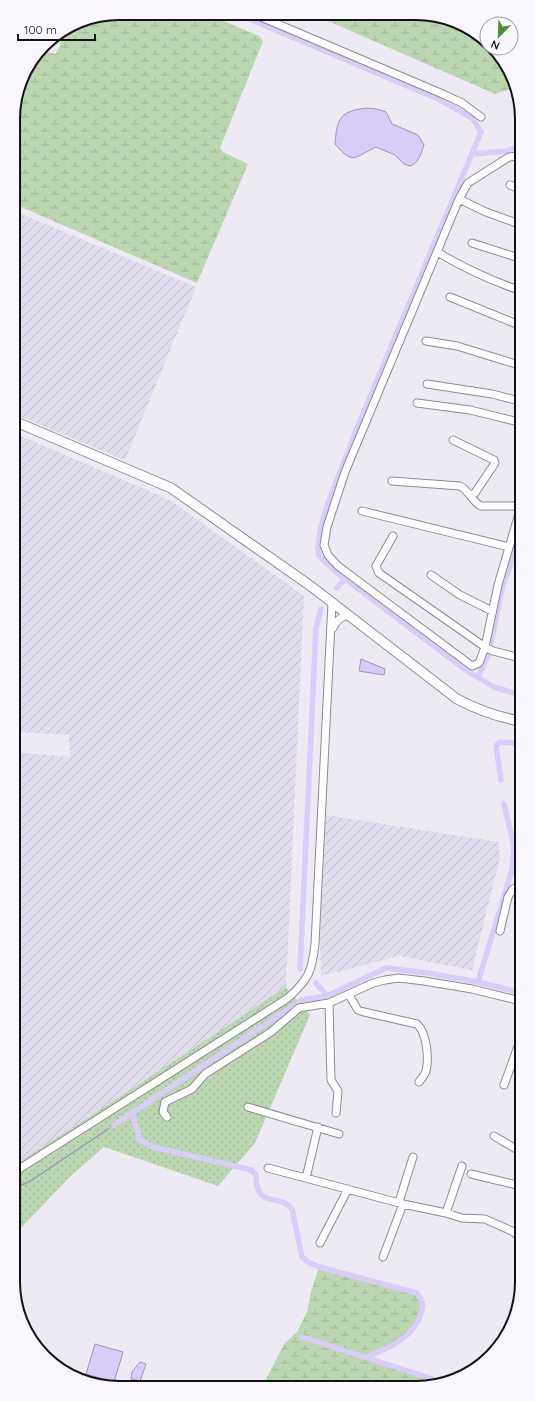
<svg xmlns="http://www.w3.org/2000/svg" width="535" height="1401" font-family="Quicksand,sans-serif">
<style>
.industrial{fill:url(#industrial-furrows)}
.grass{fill:url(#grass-dots)}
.wetland{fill:url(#wetland-marsh)}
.water{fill:#d9ccf9;stroke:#9e94b5}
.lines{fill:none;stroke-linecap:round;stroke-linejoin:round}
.stream{stroke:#9e94b5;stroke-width:1.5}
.canal{stroke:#d9ccf9;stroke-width:5.5}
.minor-casing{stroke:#8d8a93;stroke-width:9}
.major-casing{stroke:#8d8a93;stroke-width:11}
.minor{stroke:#fff;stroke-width:7}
.major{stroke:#fff;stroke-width:9}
.rim{fill:none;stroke:#131215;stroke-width:2}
</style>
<defs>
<pattern id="industrial-furrows" width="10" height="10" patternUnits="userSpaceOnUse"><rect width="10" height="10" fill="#e0dcec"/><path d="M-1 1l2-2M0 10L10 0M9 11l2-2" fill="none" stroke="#bfbcca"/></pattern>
<pattern id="grass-dots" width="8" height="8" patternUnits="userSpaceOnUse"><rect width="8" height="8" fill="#bbd7b1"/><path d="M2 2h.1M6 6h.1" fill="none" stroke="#a0b897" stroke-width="1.8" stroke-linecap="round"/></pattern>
<pattern id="wetland-marsh" width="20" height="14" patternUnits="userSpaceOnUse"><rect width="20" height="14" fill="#bbd7b1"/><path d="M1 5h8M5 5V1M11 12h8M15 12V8" fill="none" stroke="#a0b897"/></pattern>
</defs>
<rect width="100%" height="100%" fill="#edeaf4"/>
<path class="industrial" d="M14,211L196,287L125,460L14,414Z
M14,433L170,500L304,596L286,987L83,1121L16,1164L15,752L70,757L69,735L15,732Z
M326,815L498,842L500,857L472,970L399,956L321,976L320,942Z"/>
<path class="grass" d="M286,987L310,1015L255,1143L218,1186L104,1147L71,1176L16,1233V1164L83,1121Z"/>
<path class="wetland" d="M119,13L207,14L259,36L263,41L220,148L223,152L248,164L197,283L14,204L13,118L41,50L55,54C61,47 61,39 65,31C72,18 106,16 119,13Z
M312,14L436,15L487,42V48H493L516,87L495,94Z
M319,1267L417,1293C423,1303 424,1308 419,1319C407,1342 388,1346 367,1357L445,1383L443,1384L263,1385L284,1344L297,1332L307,1312L311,1292Z"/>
<path class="water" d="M367,108L377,109L386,112L392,124L418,135L424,145C421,153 419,163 410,166L404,164L395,155L376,147C354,157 354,166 335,144C337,118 340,111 367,108Z
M361,659L385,669L384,675L359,671Z
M95,1344L123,1352L114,1382L86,1374Z
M140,1362L146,1364L140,1381L131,1379L132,1372Z"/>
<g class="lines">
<path class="stream" d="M16,1188L32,1180L108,1129"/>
<path class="canal" d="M238,14L438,99L472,118L481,132L360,421L328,503L320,531L318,548L319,556L335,571L467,671L494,687L520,695
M473,154L506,151L519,147
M337,588L345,579
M478,677L489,653L503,584L515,553L520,535
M501,780L496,746L500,742L520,743
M300,969L316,628L321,609
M478,982L512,870L514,847L504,804
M316,983L327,996
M132,1112L140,1140L153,1147L251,1170L256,1175C256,1210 278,1192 292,1209L302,1257L308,1262L319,1267L417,1293C419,1296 421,1299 422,1301C424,1307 421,1314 419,1319C408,1341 387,1348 367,1357
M114,1125L302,1000L327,996L386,968L428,973L478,982L521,993
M302,1337L445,1383"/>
<g class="minor-casing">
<path id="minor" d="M254,14L445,95L462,103L481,117
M17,96L31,63
M519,156L509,157L468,183L459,199L345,472L327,527L324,545L328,555L338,566L472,666L479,663L485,647L498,585L520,510
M510,185L519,189
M459,199L486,212L519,224
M472,243L519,258
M437,252C464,268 489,280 519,290
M450,297L519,325
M426,341L457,346L519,365
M427,384L492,394L519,401
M417,403L470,410L519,422
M453,440L494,460L495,463L475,493L470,495
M392,481L460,486C469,490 472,502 481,506H520
M362,511L509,547
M393,536L376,566L379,573L485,647L493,651L520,658
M431,575L460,595L492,611
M333,628C336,621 340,617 348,615
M500,931L508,897L513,889L521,887
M349,995L358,1010L364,1012L417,1024C427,1033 429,1059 426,1071C425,1075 421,1079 419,1082
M329,1003L331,1080L338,1091L336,1113
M504,1085L521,1038
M248,1107L339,1134
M167,1117L163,1112L165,1102L192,1089L205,1074L271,1032L299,1008L329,1003L373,983L385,980L399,978L424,981L472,989L521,1001
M494,1136L521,1152
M268,1168L403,1204L446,1213L462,1218L485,1219L514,1232L522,1240
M16,1171L288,998C309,979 312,971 315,944L332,603
M471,1174L521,1186
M306,1178L318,1127
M399,1202L413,1157
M446,1213L462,1166
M320,1243L348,1189
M383,1257L403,1204"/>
</g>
<g class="major-casing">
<path id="major" d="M14,421L171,488L312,587L457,699C478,710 497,717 520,721"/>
</g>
<use href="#minor" class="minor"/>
<use href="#major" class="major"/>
</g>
<path d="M0 0H535V1401H0ZM119 20H416A99 99 0 0 1 515 119V1282A99 99 0 0 1 416 1381H119A99 99 0 0 1 20 1282V119A99 99 0 0 1 119 20Z" fill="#faf8fe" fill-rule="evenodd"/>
<path class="rim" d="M119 20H416A99 99 0 0 1 515 119V1282A99 99 0 0 1 416 1381H119A99 99 0 0 1 20 1282V119A99 99 0 0 1 119 20Z"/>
<g transform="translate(499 36) rotate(203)"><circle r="19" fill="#faf8fe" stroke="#9e9ca1"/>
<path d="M0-3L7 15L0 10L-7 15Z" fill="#4d8e30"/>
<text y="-6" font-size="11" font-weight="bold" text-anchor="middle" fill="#131215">N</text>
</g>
<path d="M18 34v6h77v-6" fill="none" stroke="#131215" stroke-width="2"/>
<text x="24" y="34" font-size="12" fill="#131215" stroke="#faf8fe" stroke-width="3" paint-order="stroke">100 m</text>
</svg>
